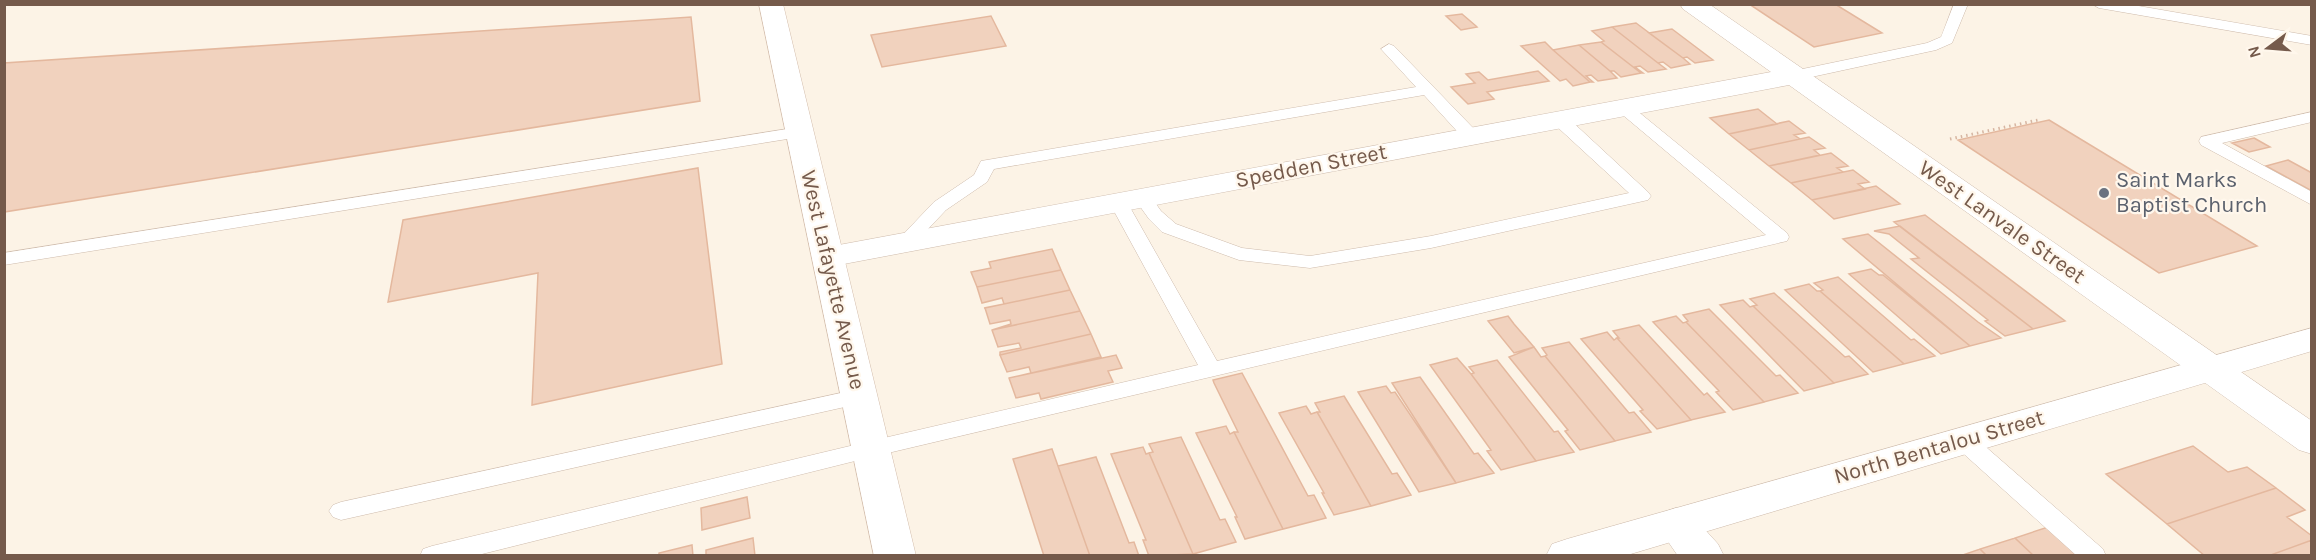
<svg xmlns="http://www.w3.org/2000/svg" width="2316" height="560" font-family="Karla,sans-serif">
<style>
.building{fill:#f1d2be;stroke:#e4b89e;stroke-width:1.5}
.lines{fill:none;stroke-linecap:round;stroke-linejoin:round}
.service-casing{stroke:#cebbac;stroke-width:1}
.minor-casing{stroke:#cebbac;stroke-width:1}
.tertiary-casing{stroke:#cebbac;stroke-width:1}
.secondary-casing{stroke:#d3bdac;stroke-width:1}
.path{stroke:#d6b5a1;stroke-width:3;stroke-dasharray:1.5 4;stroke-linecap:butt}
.service{fill:#fff;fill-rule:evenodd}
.minor{fill:#fff;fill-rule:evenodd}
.tertiary{fill:#fff;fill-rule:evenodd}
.secondary{fill:#fff;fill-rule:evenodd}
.worship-dot{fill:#6b7280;stroke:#fff7ec;stroke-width:2}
.labels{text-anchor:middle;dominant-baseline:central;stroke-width:4.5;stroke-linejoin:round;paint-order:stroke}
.street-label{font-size:22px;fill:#755a4b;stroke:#fff7ec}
.worship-label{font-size:22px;fill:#5b616d;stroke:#fff7ec;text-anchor:start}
</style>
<rect width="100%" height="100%" fill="#fcf3e6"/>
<path class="building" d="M1749,4H1835L1882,33L1814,47Z
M1462,14L1476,26L1477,27L1461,30L1446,16Z
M991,16L1006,46L882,67L871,35Z
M691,17L700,101L4,212V63Z
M1636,23L1683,58L1690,64L1671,68L1663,62L1658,63L1612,27Z
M1612,27L1658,63L1666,69L1648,72L1640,66L1635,67L1643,73H1641L1601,42L1604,41L1592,31Z
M1672,29L1713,60L1695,63L1687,57L1683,58L1649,33Z
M1545,42L1553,50L1590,82L1573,86L1566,79L1560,81L1521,46Z
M1601,42L1641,73L1621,77L1614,71H1610L1579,45Z
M1579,45L1610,71L1617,78L1598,81L1591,75L1586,76L1593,82H1590L1553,50Z
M1538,71L1549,81L1487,92L1494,99L1468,104L1451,87L1475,83L1466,74L1479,72L1488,80Z
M1758,109L1777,124L1729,134L1710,118Z
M2049,120L2257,246L2159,273L1958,140Z
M1789,121L1805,133L1794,135L1800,139L1749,150L1729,134Z
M1809,137L1825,148L1814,150L1820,155L1769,166L1749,150Z
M2254,138L2270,147L2249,152L2232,143Z
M1831,153L1848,166L1837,168L1843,172L1791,183L1769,166Z
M2288,160L2312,173V191L2266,166Z
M698,168L722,364L532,405L538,273L388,302L403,220Z
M1853,170L1869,182L1858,184L1865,189L1812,200L1791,183Z
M1876,186L1900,204L1834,219L1812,200Z
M1925,215L1954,237L2065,321L2033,329L1894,222Z
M1900,226L1922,243L2033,329L2005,336L1985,321L1988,320L1911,259L1919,258L1889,234L1874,231Z
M1868,234L1978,322L2001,338L1970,346L1843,239Z
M1052,249L1061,270L977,287L971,272L991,268L989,262Z
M1871,269L1879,275H1883L1970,346L1941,354L1849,274Z
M1061,270L1070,290L985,308H984L1004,304L1002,298L982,303L977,287Z
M1838,277L1911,340L1914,339L1935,356L1904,364L1820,291L1823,290L1814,283Z
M1809,284L1817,291H1820L1904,364L1873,372L1785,290Z
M1070,290L1080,311L992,330L1011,324L1010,320L990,324L985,308Z
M1774,293L1845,357L1849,356L1868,374L1834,383L1753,306L1757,305L1750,299Z
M1743,300L1750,307L1753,306L1834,383L1804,391L1720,305Z
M1709,309L1776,376L1780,375L1798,393L1764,402L1686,322L1688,321L1683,315Z
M1080,311L1091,334L1000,355V352L1021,348L1019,343L998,347L992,330Z
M1508,316L1514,324L1534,347L1514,353L1488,321Z
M1676,316L1683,323L1686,322L1764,402L1733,410L1716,392L1719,391L1653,322Z
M1639,325L1704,395L1707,393L1725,412L1691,420L1617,338H1619L1613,331Z
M1607,332L1614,340L1617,338L1691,420L1657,429L1640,411L1643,410L1581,339Z
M1091,334L1101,357L1009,378L1031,373L1029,367L1007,372L1000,355Z
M1569,342L1629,413L1634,412L1651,432L1615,441L1545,356L1547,355L1542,348Z
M1534,347L1541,357L1545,356L1615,441L1580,450L1565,431L1568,430L1509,357Z
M1116,355L1122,368L1108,371L1113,382L1041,399L1039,393L1016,398L1009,378Z
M1457,358L1471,374L1536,461L1501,470L1487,451L1491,450L1430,365Z
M1497,360L1554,432L1558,431L1574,452L1536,461L1471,374L1474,373L1469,367Z
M1242,373L1308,496L1314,495L1326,518L1283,529L1234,432H1238L1214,383L1213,380Z
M1420,377L1474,454L1478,453L1494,473L1456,483L1392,383Z
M1386,386L1391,393L1395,392L1456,483L1419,492L1358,392Z
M1344,396L1392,474L1397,473L1411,495L1371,506L1317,412H1320L1315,403Z
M1306,406L1311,414L1317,412L1371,506L1334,515L1322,493H1324L1279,413Z
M1226,426L1230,434L1234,432L1283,529L1245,539L1235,517H1237L1196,433Z
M1181,437L1220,520L1225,519L1236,542L1193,554L1149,453L1153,452L1149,444Z
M2193,446L2228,472L2247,467L2276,488L2167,524L2106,474Z
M1143,447L1146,454L1149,453L1193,554L1149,556L1143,540H1146L1111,454Z
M1052,449L1058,466L1090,556H1044L1013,459Z
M1096,457L1129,543L1134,542L1139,556H1090L1058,466Z
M2276,488L2305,510L2287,517L2312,536V540L2268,556H2205L2167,524Z
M747,497L750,518L702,530L701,508Z
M2051,526L2083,556H2034L2015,538Z
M753,538L755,556H706V550Z
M2015,538L2034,556H1987L1980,549Z
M2312,540V556H2268Z
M692,545L693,556H659V553Z
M1980,549L1987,556H1960Z"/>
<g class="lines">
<g class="service-casing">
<path id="service" d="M1954,4H1968L1952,43L1936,50L1793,81L1785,76L1793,71L1927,43L1941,37Z
M2092,4H2127L2312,36V45L2099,8Z
M1389,44L1394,46L1477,132L1479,136L1477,140H1465L1424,95L994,169L987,182L946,210L911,247H897L895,243L934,202L974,175L981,161L1416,87L1381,49Z
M1624,103L1630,105L1787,233L1789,237L1787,241L871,457L474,556H420L423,549L432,546L871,441L1198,365L1109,202L1112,198H1124L1127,202L1217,361L1766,235L1618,111L1616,108L1618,105Z
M2312,112V122L2222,143L2312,192V205L2201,145L2199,141L2201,137Z
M1560,115L1566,116L1648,192L1651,196L1648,200L1431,248L1310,268L1239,260L1162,232L1149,219L1134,198L1137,194H1149L1161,211L1176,224L1242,248L1310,256L1431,236L1629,193L1554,124L1552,120L1554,116Z
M800,127L808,132L806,136L4,265V253Z
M859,389L867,392L870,397L867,402L341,520L333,517L329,511L333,505L341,502Z
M1963,432L1971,434L2103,549L2106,556H2077L1955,446L1952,440L1955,434Z"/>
</g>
<g class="minor-casing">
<path id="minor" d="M1680,4H1709L2312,421V454L2299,450L1789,85L828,267L817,264L812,257L817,250L828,247L1771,72L1683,9Z
M1676,508L1690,513L1718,544L1724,556H1678L1656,524L1662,513Z"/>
</g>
<g class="tertiary-casing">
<path id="tertiary" d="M2312,328V351L1624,556H1546L1552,544L1567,539Z"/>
</g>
<g class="secondary-casing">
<path id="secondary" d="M759,4H783L916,556H874Z"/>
</g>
<path class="path" d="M1950,139L2038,120"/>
<use href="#service" class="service"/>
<use href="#minor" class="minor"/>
<use href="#tertiary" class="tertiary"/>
<use href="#secondary" class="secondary"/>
</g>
<circle class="worship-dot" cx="2104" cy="193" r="6"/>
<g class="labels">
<g class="street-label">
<text transform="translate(1311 166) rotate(-11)">Spedden Street</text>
<text transform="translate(2002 222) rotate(35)">West Lanvale Street</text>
<text transform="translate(833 280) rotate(77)">West Lafayette Avenue</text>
<text transform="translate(1939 447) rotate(-16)">North Bentalou Street</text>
</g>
<g class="worship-label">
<text x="2116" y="180">Saint Marks<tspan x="2116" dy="25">Baptist Church</tspan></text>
</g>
</g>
<rect width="2316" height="560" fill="none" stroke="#755a4b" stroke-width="12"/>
<g transform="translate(2268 48) rotate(254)" stroke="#fff7ec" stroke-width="4.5" paint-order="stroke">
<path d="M0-4.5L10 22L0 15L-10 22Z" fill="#755a4b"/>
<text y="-9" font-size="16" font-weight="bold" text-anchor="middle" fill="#755a4b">N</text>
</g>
</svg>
